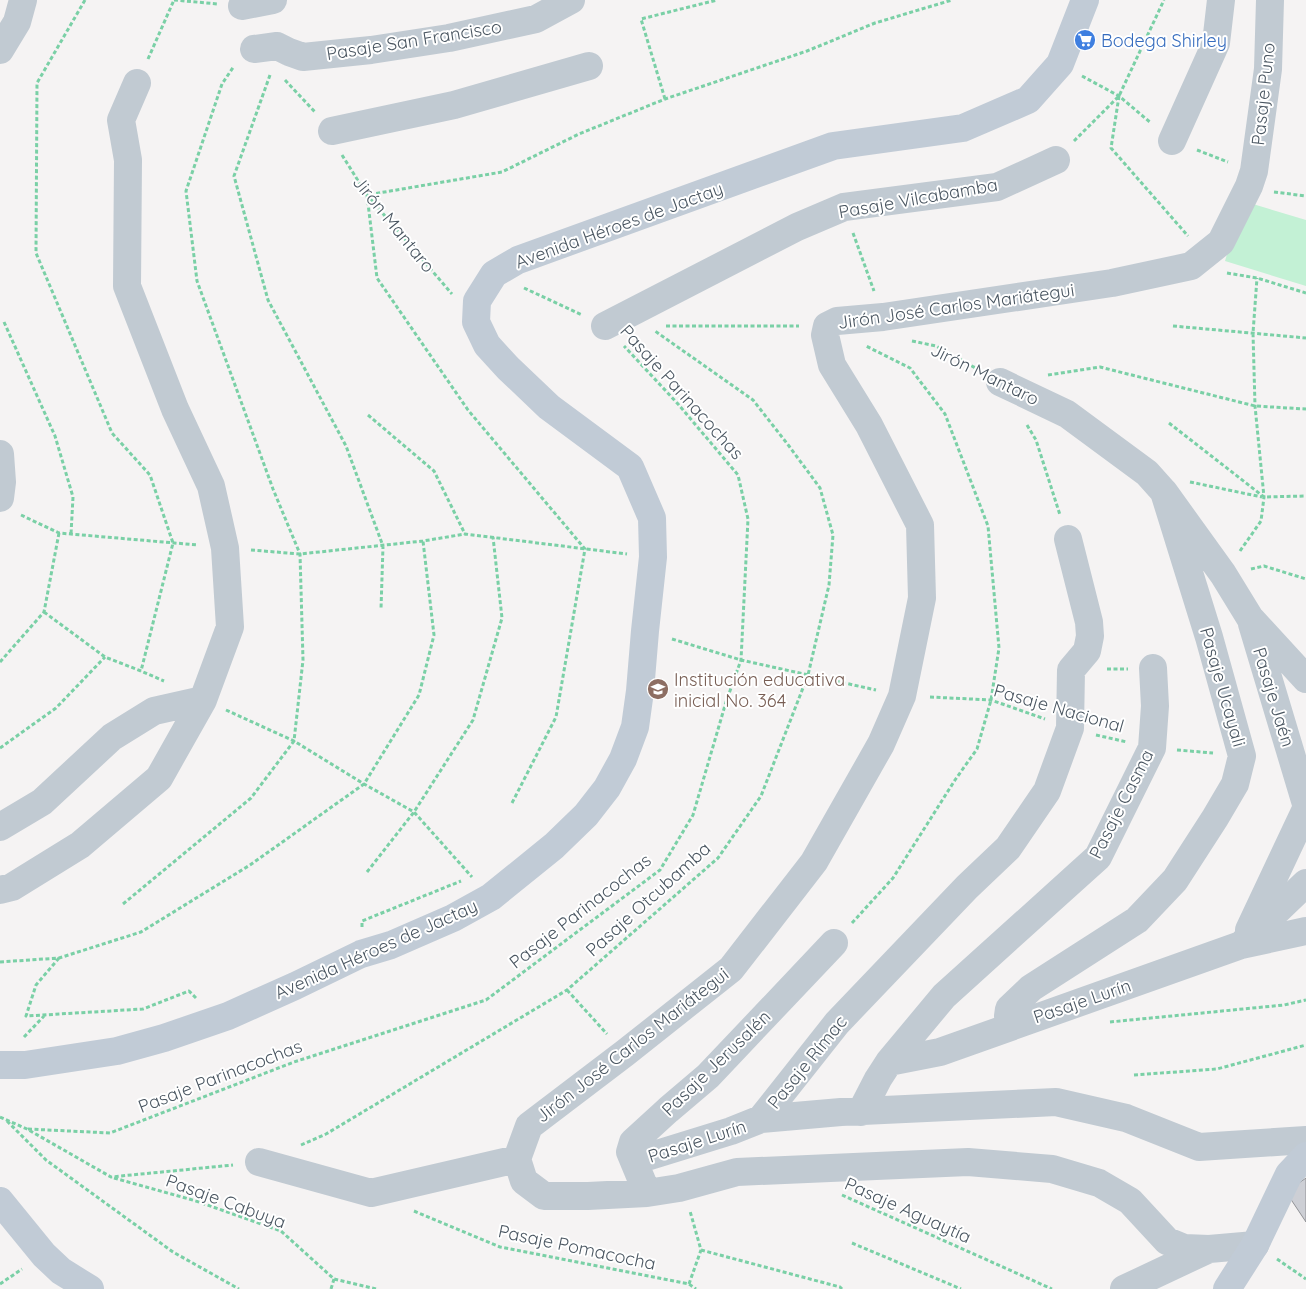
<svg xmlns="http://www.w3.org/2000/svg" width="1306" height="1289" font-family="Quicksand,sans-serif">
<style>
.green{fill:#c3f1d5}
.building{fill:#cdcfd5;stroke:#909195}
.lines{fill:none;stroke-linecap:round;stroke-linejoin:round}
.path{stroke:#7ad0a6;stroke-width:3;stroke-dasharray:4 2.5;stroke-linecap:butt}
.street{stroke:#c1cad2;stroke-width:28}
.secondary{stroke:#c1cbd6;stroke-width:28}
.labels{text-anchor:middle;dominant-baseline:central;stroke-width:4;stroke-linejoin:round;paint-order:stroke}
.street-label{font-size:18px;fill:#4a5661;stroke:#fff}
.shop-label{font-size:18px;fill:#366cbe;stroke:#fff;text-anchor:start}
.education-label{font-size:18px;fill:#785e54;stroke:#fff;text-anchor:start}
</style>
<rect width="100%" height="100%" fill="#f5f3f3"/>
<path class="green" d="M1243,201L1306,220V286L1225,261Z"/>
<path class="building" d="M1306,1178V1222L1286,1192Z"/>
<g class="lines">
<path class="path" d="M85,0L37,83L36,253L112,433L150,475L173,543L141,671
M174,0L218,4
M148,59L174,0
M270,75L234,176L268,300L346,446L383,546L381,609
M1082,76L1119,96L1151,123
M285,80L315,112
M1119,96L1111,148L1188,236
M665,99L641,19L717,0
M1074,141L1119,96L1164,0
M1197,150L1228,162
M342,155L367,195L452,294
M1274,192L1306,196
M853,233L874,291
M1227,273L1257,278L1306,293
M524,288L582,315
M4,322L55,436L73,497L71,534
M666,326H799
M1173,326L1306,338
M912,341L936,346L979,370
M1048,375L1100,367L1255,406L1306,409
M368,415L434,471L465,534
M1169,423L1264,497L1306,496
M1027,425L1036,440L1060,515
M1190,482L1262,497
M21,515L59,533L198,545
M251,550L300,554L423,541L465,534L627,554
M1240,551L1261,521L1264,497L1255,406L1253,333L1257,278
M1251,569L1264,566L1306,579
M44,612L105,657L141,671L164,681
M672,639L741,660L876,690
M0,662L44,612L59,533
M1107,669H1128
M930,697L991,700L1045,719
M226,710L294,741L364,784L414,812L472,877
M1096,735L1127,742
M0,748L56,708L105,657
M1177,750L1213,753
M512,803L556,717L585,549L468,410L377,278L367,195L502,172L579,134L665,99L807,51L875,23L952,0
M367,872L414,812L473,720L502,618L493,537
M123,904L251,798L294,741L303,660L300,554L273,489L197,281L186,191L222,84L234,66
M852,923L893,878L955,780L977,749L991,700L999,648L988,526L945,414L910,368L866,346
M362,927V921L461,881
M59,958L36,985L26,1016L143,1009L189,991L196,998
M0,962L59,958L141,932L250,865L364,784L419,695L434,635L423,541
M567,990L607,1034
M1110,1022L1284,1005L1306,1000
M24,1037L45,1015
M1134,1075L1217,1069L1306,1045
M0,1117L27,1129L111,1177L233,1165
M7,1121L46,1160L173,1252L239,1289
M28,1129L110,1133L294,1062L486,1000L660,870L693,815L726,702L741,660L748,519L738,475L678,404L624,346
M301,1145L326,1134L567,990L718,858L761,796L808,675L829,585L833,535L820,488L789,446L753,400L655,331
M114,1178L196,1201L281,1231L334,1279L376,1289
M842,1195L1052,1289
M414,1211L500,1247L689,1284L696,1289
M852,1243L961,1289
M701,1250L840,1287L842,1289
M1277,1259L1306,1279
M0,1284L22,1269
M689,1284L701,1250L690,1211
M331,1289L334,1279"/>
<path class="street" d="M242,6L273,0
M254,49L277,46L289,52L303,57L371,50L449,38L536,19L571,0
M0,50L17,22L23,0
M332,131L454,105L589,66
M1172,141L1216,43L1221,0
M605,326L797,227L844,207L997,187L1056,160
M1000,382L1067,414L1147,473L1164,492L1223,574L1250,618L1306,679
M0,454L2,482L0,498
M1068,539L1089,622L1090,636L1087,651L1071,670L1070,728L1047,791L1008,848L967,887L837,1023L761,1119L841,1112L1056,1102L1126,1118L1199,1147L1306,1140
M1252,624L1306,804
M0,827L42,802L112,737L154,711L203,700
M0,890L12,887L80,845L159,778L203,700L230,627L225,548L211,486L175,409L127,286L128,160L121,120L137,83
M1249,930L1306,809
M1241,945L1306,931
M1017,1024L1008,1016L1009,1009L1031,988L1137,920L1175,880L1215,818L1235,784L1242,756L1209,637L1164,492
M889,1062L944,996L1098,857L1152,748L1155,706L1153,668
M861,1112L878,1079L889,1062L940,1052L1241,945L1306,883
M634,1161L731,1131L761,1119
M259,1162L371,1193L517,1159
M647,1193L630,1152L633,1142L668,1110L708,1076L834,943
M1255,1245L1209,1249L1184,1248L1167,1241L1130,1201L1099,1183L1052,1169L968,1162L737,1172L679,1188L647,1193L588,1196H544L524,1181L517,1159L529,1126L625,1053L731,969L814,862L881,744L902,696L922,598L920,525L869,425L832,365L825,335L827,326L837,321L883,317L1112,283L1191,266L1221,242L1249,186L1254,171L1268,69L1270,0
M1124,1289L1209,1249"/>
<path class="secondary" d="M0,1065H25L117,1051L164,1038L228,1016L295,986L361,954L391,945L453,918L491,897L554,846L586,815L607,788L623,759L635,727L640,691L645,631L653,557L652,518L630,467L549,407L508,368L487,345L476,322L477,301L494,274L518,260L833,146L963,128L1028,100L1060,64L1085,0
M0,1201L44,1255L61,1271L90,1289
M1227,1289L1255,1245L1289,1174L1306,1156"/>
</g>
<defs>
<g id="supermarket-disc" transform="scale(1.125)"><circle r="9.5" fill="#3f7fe0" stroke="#fff"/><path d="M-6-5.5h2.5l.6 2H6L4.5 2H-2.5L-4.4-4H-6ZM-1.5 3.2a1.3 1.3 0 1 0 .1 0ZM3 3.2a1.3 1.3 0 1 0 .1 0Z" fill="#fff"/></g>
<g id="school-disc" transform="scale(1.125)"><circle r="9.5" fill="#8d6e63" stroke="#fff"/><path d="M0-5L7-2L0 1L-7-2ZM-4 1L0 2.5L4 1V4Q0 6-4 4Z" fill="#fff"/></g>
</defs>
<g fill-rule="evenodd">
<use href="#supermarket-disc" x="1085" y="40"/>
<use href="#school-disc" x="658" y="689"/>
</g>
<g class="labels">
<g class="street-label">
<text transform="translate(414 40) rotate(-9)">Pasaje San Francisco</text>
<text transform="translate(1263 94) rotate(-84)">Pasaje Puno</text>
<text transform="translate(918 198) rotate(-10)">Pasaje Vilcabamba</text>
<text transform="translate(394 224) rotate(51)">Jirón Mantaro</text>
<text transform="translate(619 225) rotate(-20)">Avenida Héroes de Jactay</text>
<text transform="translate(956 306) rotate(-8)">Jirón José Carlos Mariátegui</text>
<text transform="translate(985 374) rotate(26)">Jirón Mantaro</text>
<text transform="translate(682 392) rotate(48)">Pasaje Parinacochas</text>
<text transform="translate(1223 687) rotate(74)">Pasaje Ucayali</text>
<text transform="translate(1274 697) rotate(73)">Pasaje Jaén</text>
<text transform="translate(1059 708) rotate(16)">Pasaje Nacional</text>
<text transform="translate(1121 804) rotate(-63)">Pasaje Casma</text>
<text transform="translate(648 899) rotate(-42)">Pasaje Otcubamba</text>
<text transform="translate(580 911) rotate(-38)">Pasaje Parinacochas</text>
<text transform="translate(376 949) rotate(-24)">Avenida Héroes de Jactay</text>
<text transform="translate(1082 1001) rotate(-19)">Pasaje Lurín</text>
<text transform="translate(632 1045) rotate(-38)">Jirón José Carlos Mariátegui</text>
<text transform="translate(807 1062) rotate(-51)">Pasaje Rímac</text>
<text transform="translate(716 1063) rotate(-44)">Pasaje Jerusalén</text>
<text transform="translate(220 1076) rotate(-21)">Pasaje Parinacochas</text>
<text transform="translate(697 1141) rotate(-18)">Pasaje Lurín</text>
<text transform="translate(226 1201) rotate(20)">Pasaje Cabuya</text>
<text transform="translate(908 1210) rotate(24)">Pasaje Aguaytía</text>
<text transform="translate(577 1247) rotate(12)">Pasaje Pomacocha</text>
</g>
<g class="shop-label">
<text x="1101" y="40">Bodega Shirley</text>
</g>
<g class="education-label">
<text x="674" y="679">Institución educativa<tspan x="674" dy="21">inicial No. 364</tspan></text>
</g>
</g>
</svg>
